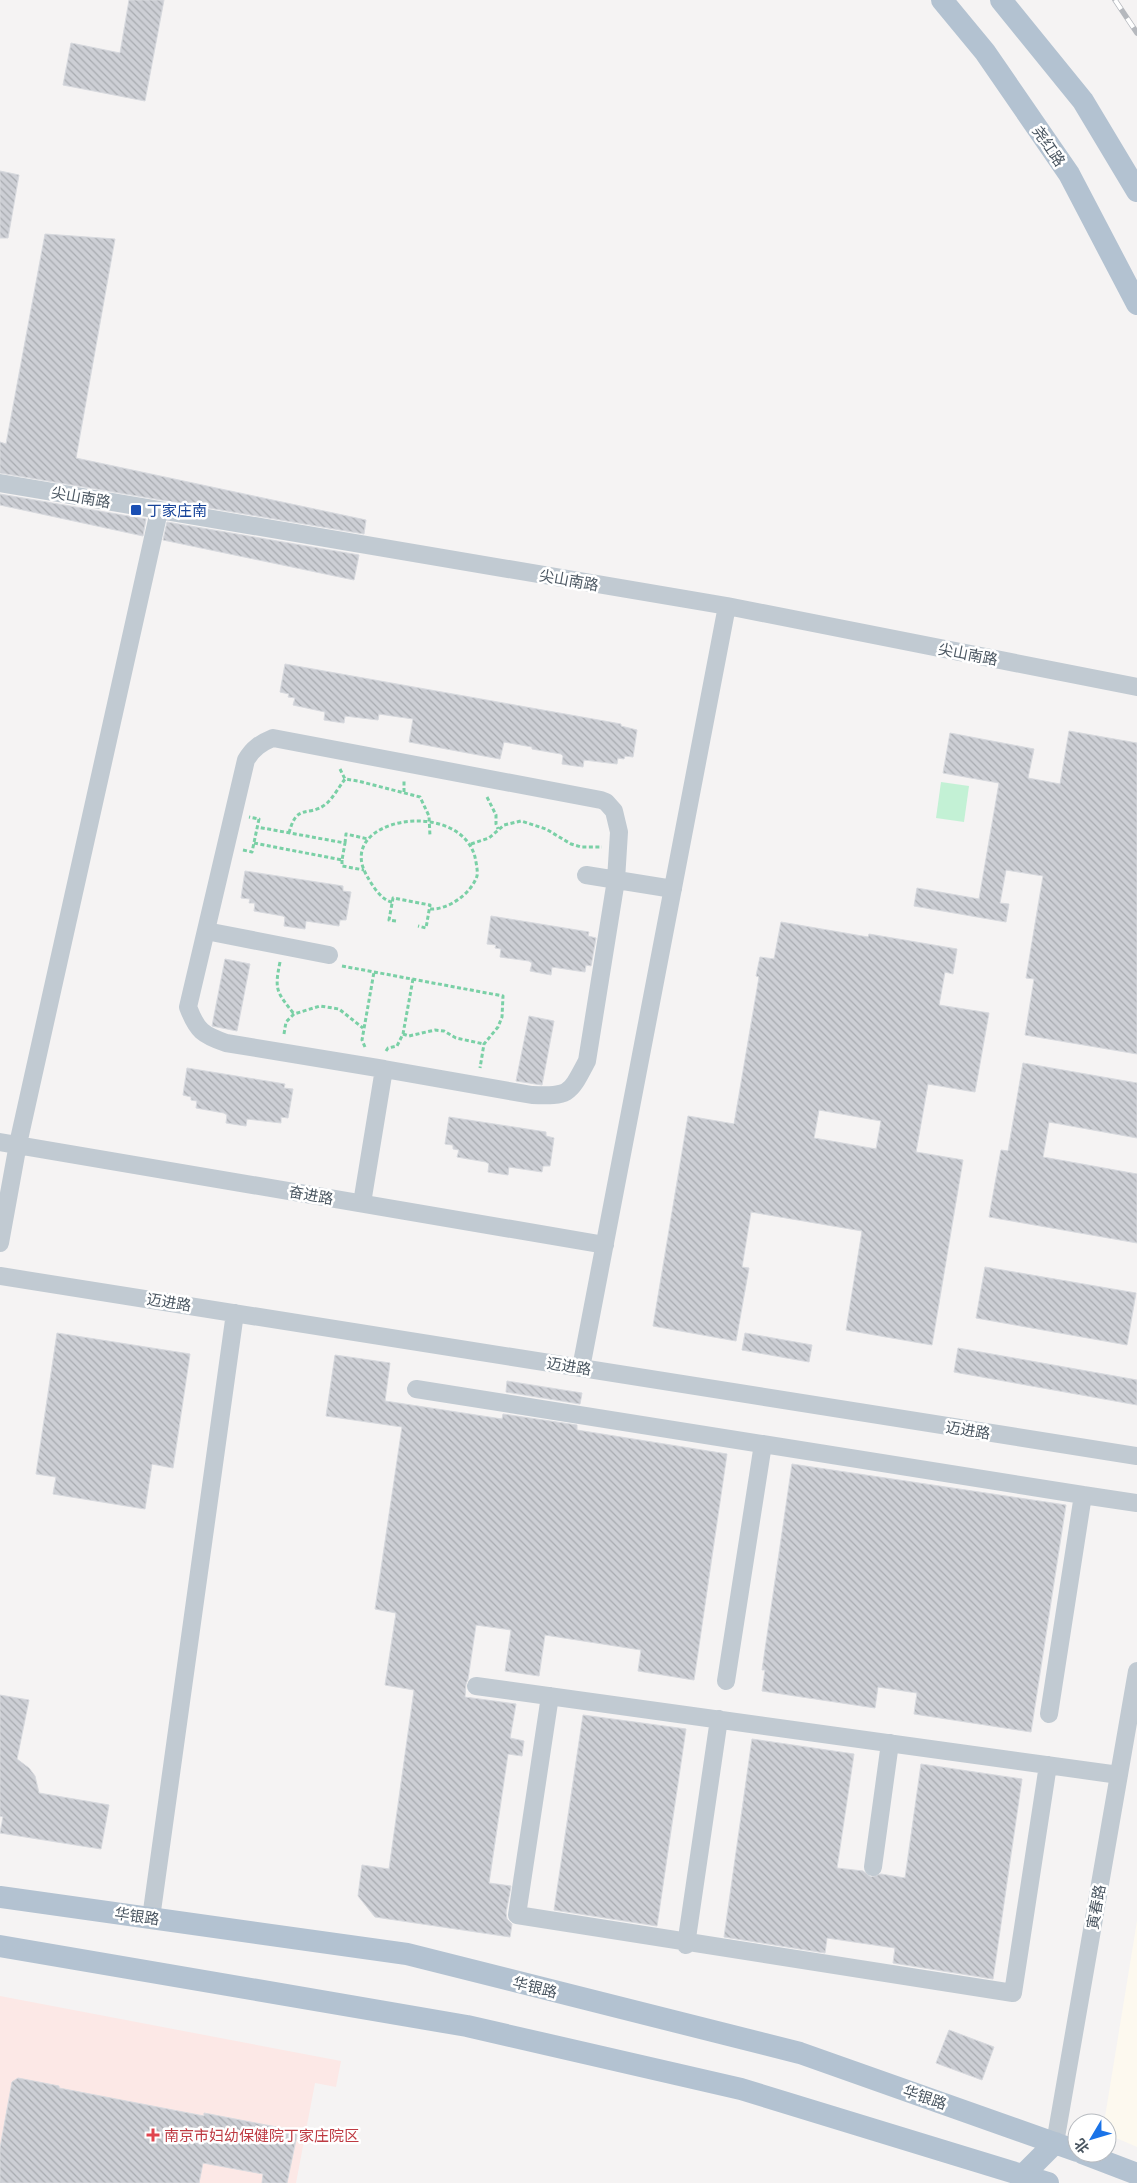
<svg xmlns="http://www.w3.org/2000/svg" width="1137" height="2183" font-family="'PT Sans Narrow','Noto Sans SC',sans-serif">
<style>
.commercial{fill:#fdf9ef}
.medical{fill:#fce8e6}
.garden{fill:#c3f1d5}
.building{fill:url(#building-back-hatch);stroke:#d7d9de;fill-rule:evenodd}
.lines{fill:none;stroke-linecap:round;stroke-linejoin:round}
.path{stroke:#7ad0a6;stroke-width:3;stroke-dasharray:4 2.5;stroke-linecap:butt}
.minor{stroke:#c1cad2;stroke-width:18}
.major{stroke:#b3c2d1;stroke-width:22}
.rail-casing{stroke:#b5b8bd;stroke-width:5.5}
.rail{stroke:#fff;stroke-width:4;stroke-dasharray:11;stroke-linecap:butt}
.transit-dot{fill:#1a4fb4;stroke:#fff;stroke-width:2}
.health-dot{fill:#e0444e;stroke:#fff;stroke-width:2}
.labels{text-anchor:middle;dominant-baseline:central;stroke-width:5;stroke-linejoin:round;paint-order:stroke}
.street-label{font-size:15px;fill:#4a5661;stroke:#fff}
.transit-label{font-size:15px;fill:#164399;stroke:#fff;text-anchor:start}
.health-label{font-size:15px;fill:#be3a42;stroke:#fff;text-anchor:start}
</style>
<defs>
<pattern id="building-back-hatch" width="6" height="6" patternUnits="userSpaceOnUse" patternTransform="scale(1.25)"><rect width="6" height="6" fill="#cdcfd5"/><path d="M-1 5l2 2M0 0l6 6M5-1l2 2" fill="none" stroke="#a8abb0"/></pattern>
</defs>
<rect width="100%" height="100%" fill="#f5f3f3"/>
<path class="commercial" d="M1137,1921V2147L1107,2134V2123H1104Z"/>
<path class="medical" d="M0,1996L341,2061L336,2087L315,2083L296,2183H0Z"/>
<path class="garden" d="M941,782L969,786L964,822L936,818Z"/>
<path class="building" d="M129,0H164L145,101L63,85L71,43L120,53Z
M0,171L19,175L8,238H0Z
M45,234L115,239L76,458L366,520L364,534L0,473V442L6,444Z
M0,494L146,519L143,536L0,505Z
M167,522L359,555L354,580L163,540Z
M285,664L621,724V726L637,730L633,757L625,756L624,759L618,758L617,764L584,760L583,767L562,764L563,756L561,754L532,749V747L504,742L500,759L409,742L413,719L379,714L378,720L345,716L344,723L324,720L325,712L293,705L295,698L288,697L289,694L280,692Z
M1069,731L1137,743V1054L1025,1035L1034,979L1026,978L1043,876L1006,870L1000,903L1009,904L1006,922L914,906L917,888L979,899L999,783L943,773L950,733L1034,749L1028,778L1060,784Z
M245,871L343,886V891L351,892L346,920H340L339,926L306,921L305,929L284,926L285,917L283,916L254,911L255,903H249L250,899L241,898Z
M491,916L589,932L588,936L596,938L591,966L586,965L585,972L552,967L551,975L530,971L532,963L529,961L500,957L501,949L495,948L496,945L487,944Z
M781,922L868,937L869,934L957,949L953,974L945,972L939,1005L989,1013L975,1092L928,1084L916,1152L963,1160L932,1345L846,1330L862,1231L751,1212L742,1267L749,1268L736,1341L653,1326L688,1116L734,1124L759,977L756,976L760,957L774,959ZM819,1110L881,1121L876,1149L814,1138Z
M225,959L250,964L237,1031L212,1026Z
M529,1016L554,1021L542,1085L516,1081Z
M1023,1063L1137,1083V1138L1049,1122L1043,1157L1137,1174V1243L989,1217L1001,1150L1008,1151Z
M187,1068L285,1084L284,1088L293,1089L288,1118L281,1117V1123L247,1119L246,1126L226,1123L227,1115L224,1113L196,1108L197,1101L191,1100V1097L183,1095Z
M449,1117L546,1132V1136L554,1138L550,1166H543L542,1172L509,1167L508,1175L488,1172L489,1164L486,1162L457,1157L459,1150L453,1149V1145L445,1144Z
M985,1267L1136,1293L1127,1345L976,1318Z
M57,1333L190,1354L173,1468L152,1464L145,1509L53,1494L56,1477L36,1474Z
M745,1333L812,1345L809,1362L742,1350Z
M958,1348L1137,1380V1405L954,1372Z
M335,1355L390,1363L385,1401L502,1419L503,1414L577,1425V1430L727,1454L694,1680L638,1671L641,1650L545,1635L539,1676L505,1671L511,1630L476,1625L468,1679L466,1684L465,1697L516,1704L510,1738L524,1741L522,1756L508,1754L489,1883L511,1886L506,1913L507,1919L512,1924L510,1937L375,1917L358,1896L362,1865L389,1869L414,1690L385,1685L396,1613L375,1609L402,1427L326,1416Z
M507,1381L582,1393L580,1404L506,1392Z
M792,1464L1066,1505L1031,1732L914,1714L917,1693L878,1687L875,1708L762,1691L765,1670H762Z
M0,1695L29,1700L17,1759L29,1768L35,1776L39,1793L109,1805L101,1849L0,1833L3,1817L0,1816Z
M583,1715L686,1729L657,1926L554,1910Z
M752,1739L854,1754L837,1868L863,1871L871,1877L881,1874L905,1878L921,1764L1022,1779L993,1979L893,1963L895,1948L827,1938L825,1953L724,1937Z
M949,2030L994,2047L982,2080L936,2063Z
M18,2078L59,2086V2088L204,2116V2113L292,2130L297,2135L287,2183H262L263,2174L203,2163L199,2183H0V2148L12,2082Z"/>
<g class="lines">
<path class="path" d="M340,769L345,779
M404,792V779
M487,797L496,815V824L498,829
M289,833C297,802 308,818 326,804C333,798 339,787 345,779L358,781L420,797L429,816L430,836
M254,843L342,860L345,843L257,827
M345,843L346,834L368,839
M471,844L489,838L504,825L521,821L546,829L571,844L581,847H602
M243,850L252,852L259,819L249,817
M342,860V866L364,870
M392,902C381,900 372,885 367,876C333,818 459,797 475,857C476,862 478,871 477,876C471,894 448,910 430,909
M396,921L389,920L393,898L430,905L426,928L418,926
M280,962C274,991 277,992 294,1014
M342,966L503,996L502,1017L498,1027L484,1044L480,1068
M284,1034L286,1022L294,1014L320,1006L339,1009L363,1028
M403,1034L409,1036L435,1030L444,1031L456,1038L484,1044
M365,1047L362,1040L374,972
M386,1051L388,1048L397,1046L403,1034L413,979"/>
<path class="minor" d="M0,483L727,606L1137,687
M586,875L673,889
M206,931L329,955
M0,1142L605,1245
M362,1203L384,1069L532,1095C570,1096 569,1095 587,1061L616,880L619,832L614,811L606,802L601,800L273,738C261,743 253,748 246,760L188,1007C197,1031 203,1035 226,1043L384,1069
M0,1243L18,1144L159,511
M0,1276L1137,1456
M581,1368L727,606
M416,1389L1083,1495L1049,1714
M1083,1495L1137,1503
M726,1681L763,1444
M476,1686L1119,1775
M550,1696L517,1915L1013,1993L1048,1765
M873,1867L890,1743
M151,1918L235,1313
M686,1945L719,1719
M1055,2143L1137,1671"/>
<path class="major" d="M942,0L985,52L1069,174L1137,304
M1001,0L1083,101L1137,191
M0,1897L407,1954L800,2053L1077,2151
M0,1946L467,2026L741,2089L1048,2183
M1082,2153L1137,2174
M1022,2183L1023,2175L1055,2143"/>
<g class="rail-casing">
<path id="rail" d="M1115,0L1137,33"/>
</g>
<use href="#rail" class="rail"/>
</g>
<rect class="transit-dot" x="130" y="504" width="12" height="12" rx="2.5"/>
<path class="health-dot" d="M150.5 2127.5h5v5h5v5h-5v5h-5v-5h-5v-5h5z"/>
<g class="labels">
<g class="street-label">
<text transform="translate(1049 146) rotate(56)">尧红路</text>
<text transform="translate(81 497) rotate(10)">尖山南路</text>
<text transform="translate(569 580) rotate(10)">尖山南路</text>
<text transform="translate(968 654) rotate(11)">尖山南路</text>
<text transform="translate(311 1195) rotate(10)">奋进路</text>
<text transform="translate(169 1302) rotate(9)">迈进路</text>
<text transform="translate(569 1366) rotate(9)">迈进路</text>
<text transform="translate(968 1430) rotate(9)">迈进路</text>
<text transform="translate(1096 1907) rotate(-80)">寅春路</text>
<text transform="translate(137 1916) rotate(8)">华银路</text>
<text transform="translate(535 1987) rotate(14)">华银路</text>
<text transform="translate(925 2097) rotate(19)">华银路</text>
</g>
<g class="transit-label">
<text x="147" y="510">丁家庄南</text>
</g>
<g class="health-label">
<text x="164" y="2135">南京市妇幼保健院丁家庄院区</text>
</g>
</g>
<g transform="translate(1092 2138) rotate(232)"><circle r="24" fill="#ffffff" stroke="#b7bbc0"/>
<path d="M0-4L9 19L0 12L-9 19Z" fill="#1a73e8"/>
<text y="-8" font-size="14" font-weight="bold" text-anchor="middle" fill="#4a5661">北</text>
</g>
</svg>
